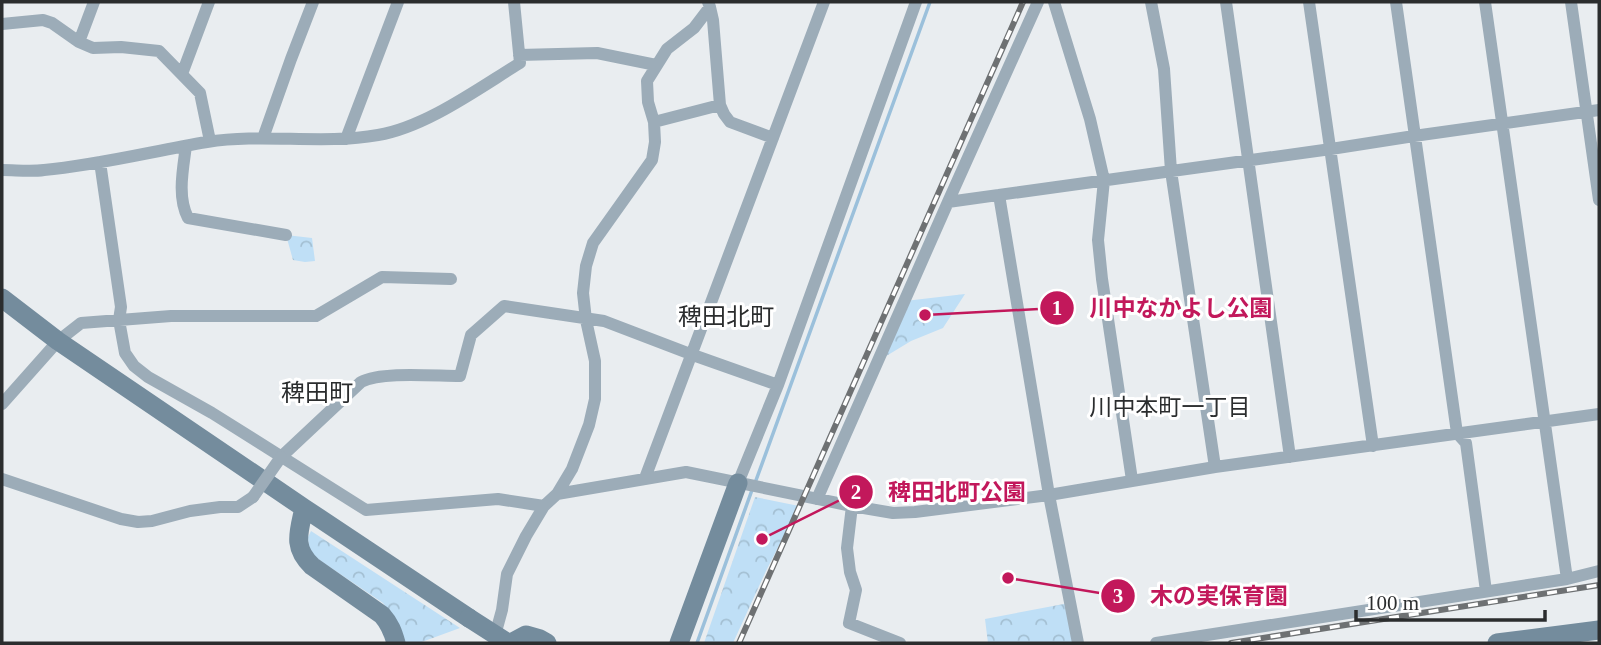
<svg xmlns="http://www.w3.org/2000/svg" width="1601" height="645" font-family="'Times New Roman','Noto Sans JP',serif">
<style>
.park{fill:url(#park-crowns)}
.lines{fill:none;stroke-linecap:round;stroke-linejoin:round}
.stream{stroke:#9bc0db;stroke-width:3.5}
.street{stroke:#9cacb8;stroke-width:12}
.secondary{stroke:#748c9d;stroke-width:19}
.rail-casing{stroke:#6e7173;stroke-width:6}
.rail{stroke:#fff;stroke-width:3.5;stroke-dasharray:10;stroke-linecap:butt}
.street-bridge{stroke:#9cacb8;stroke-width:12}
.secondary-bridge{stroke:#748c9d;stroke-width:19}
.labels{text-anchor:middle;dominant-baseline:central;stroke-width:6;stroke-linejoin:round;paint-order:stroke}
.neighbourhood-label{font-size:23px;fill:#2b2d2e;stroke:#fff}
.quarter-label{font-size:24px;fill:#2b2d2e;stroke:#fff}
.leader{fill:none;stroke:#c2185b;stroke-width:2.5}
.callout-dot{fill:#c2185b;stroke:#fff;stroke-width:2.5}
.mark-label{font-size:21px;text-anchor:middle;font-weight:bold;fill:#fff}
.callout-label{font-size:23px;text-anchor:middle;font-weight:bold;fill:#c2185b;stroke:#fff;stroke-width:6;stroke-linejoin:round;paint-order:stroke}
</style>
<defs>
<pattern id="park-crowns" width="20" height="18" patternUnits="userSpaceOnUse" patternTransform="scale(1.75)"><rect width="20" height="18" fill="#bfdff6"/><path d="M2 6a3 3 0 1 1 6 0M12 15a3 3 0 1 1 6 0" fill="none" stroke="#a4c0d3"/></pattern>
</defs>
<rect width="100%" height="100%" fill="#e9edf0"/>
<path class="park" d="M286,235L312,238L315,261L305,262L293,260Z
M965,294L943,328L911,341L878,361L905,301Z
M755,497L799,506L766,571L733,643H704Z
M311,531L460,628L419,643H404L398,623L383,603L309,553L308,537Z
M1069,603L1078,643H988L985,619Z"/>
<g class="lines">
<path class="stream" d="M755,483L930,2
M697,643L752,490"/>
<path class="street" d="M1054,2L1090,119L1104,180L1098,240L1102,279L1132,480
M1151,2L1164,69L1171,171L1215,467
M1226,2L1290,457
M1309,2L1373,446
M1396,2L1457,433L1466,443L1486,591
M1485,2L1567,579
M1571,2L1599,200
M710,7L713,20L720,105L724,114L730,122L773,138
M2,24L43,20L52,23L79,42L93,48L121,47L159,51L200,93L210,141
M79,42L94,2
M519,55L597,53L656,65
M182,74L209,2
M654,122L720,105
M263,138L291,59L313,2
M346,139L398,2
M186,146C183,169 177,197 188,218L286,235
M100,162L121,307L119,320L125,353L134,366L148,377L212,413L366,510L498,499L544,506
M2,170C16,170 30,172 44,170C99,165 153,151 207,142C264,133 321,145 378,135C426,127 479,88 520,63L514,2
M999,195L1049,495L1078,643
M948,202L1331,149L1414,136L1599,110
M2,404L58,341L81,323L171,316H316L382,277L451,279
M281,457L361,382C382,371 434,376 460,376L471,335L504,306L604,321L693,355L778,385
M645,478L824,2
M2,479L121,519L138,522L152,521L190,511L220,507H238L253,497
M738,483L778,385L916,2
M557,494L686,472L852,506L893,513L915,512L1049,495L1215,467L1599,414
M817,499L948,202L1038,2
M852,506L847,548L850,572L856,590L849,623L900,643
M494,639L502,610L507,574L526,536L544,506L557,494L572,469L589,425L595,399V361L586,320L583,293L586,266L593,243L652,160L655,142L654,122L648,102L647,81L667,49L694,28L710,7L708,2
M1156,643L1567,579L1599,571"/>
<path class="secondary" d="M2,298L58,341L304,508L469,618
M304,508C299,532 292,547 312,566L382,615C390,624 393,632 396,643
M511,643L526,635L540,639L547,643
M679,643L738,483
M1497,643L1599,630"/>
<g class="rail-casing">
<path id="rail" d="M739,643L1023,2
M1231,643L1599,585"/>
</g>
<use href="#rail" class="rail"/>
<path class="street-bridge" d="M253,497L281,457"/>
<path class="secondary-bridge" d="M469,618L508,643"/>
</g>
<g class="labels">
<g class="neighbourhood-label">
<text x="1170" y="407">川中本町一丁目</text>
</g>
<g class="quarter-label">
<text x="726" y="317">稗田北町</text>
<text x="317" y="393">稗田町</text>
</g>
</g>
<path class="leader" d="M925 315L1057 308M762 539L856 492M1008 578L1118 596"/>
<g class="callout-dot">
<circle cx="925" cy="315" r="7"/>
<circle cx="762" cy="539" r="7"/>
<circle cx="1008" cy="578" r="7"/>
<circle cx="1057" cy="308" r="18"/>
<circle cx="856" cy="492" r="18"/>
<circle cx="1118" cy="596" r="18"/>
</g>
<g class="mark-label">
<text x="1057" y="315">1</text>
<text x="856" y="499">2</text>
<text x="1118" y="603">3</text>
</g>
<g class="callout-label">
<text x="1181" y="316">川中なかよし公園</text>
<text x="957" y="500">稗田北町公園</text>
<text x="1219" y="604">木の実保育園</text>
</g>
<rect width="1601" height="645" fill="none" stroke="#2b2d2e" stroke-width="7"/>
<path d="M1356 610v10h189v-10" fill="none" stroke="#2b2d2e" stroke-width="3.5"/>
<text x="1366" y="610" font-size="21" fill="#2b2d2e" stroke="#ffffff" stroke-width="5" paint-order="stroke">100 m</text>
</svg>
